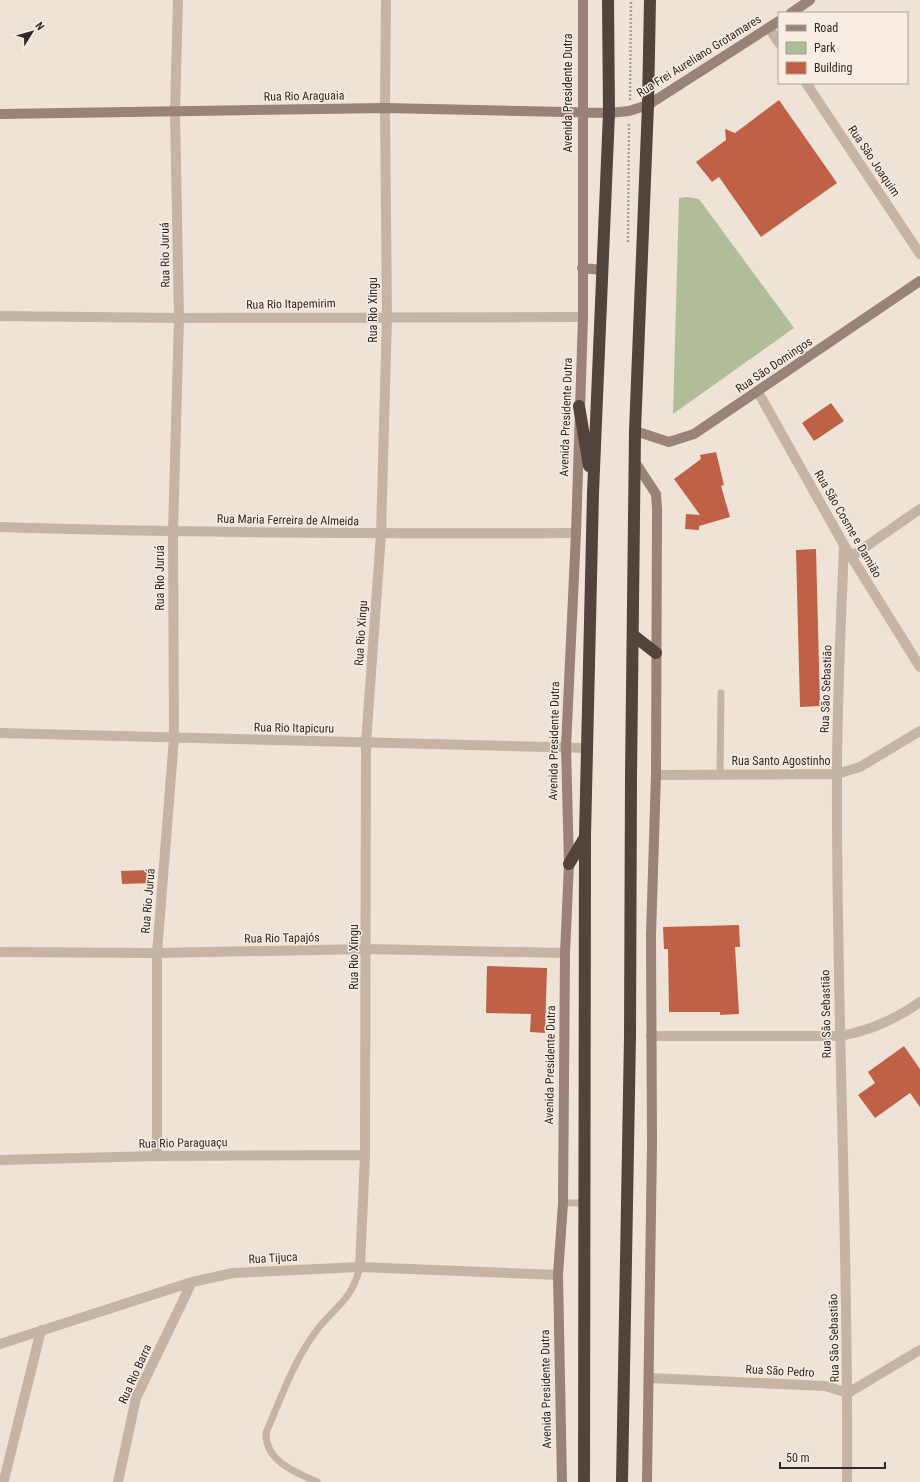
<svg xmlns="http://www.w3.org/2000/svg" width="920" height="1482" font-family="'Roboto Condensed',sans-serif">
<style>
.green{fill:#b1bc99}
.building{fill:#be6146}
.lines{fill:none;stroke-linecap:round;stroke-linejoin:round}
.path{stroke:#b19d8f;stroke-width:2.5;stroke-dasharray:2 2;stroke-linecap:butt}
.lane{stroke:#c5b3a4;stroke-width:7}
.street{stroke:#c5b3a4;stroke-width:10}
.secondary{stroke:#998276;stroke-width:10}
.highway{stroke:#52433d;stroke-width:12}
.labels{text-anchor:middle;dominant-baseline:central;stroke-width:3;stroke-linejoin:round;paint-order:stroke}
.street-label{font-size:12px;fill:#312925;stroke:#f7ede3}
</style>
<rect width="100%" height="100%" fill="#efe3d7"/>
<path class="green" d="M687,197L699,199L794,328L673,414L679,198Z"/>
<path class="building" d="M779,100L837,183L761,237L719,177L712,182L696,162L726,140L725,129L735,133Z
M831,403L844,421L814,441L802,423Z
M716,452L724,485L721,486L730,517L699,526V530L685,529L686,514L700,515L674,479L701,459L700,455Z
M816,549L820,706L800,707L796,550Z
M152,870V883L122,884L121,871Z
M739,925L740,947H735L739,1014L720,1015V1012H669L668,949H664L663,927Z
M487,966L547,968L545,1033L530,1032L531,1014L486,1013Z
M904,1046L920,1069V1107L910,1093L875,1118L858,1095L875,1083L868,1072Z"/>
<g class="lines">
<path class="path" d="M630,100L631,0
M628,242L629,123"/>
<path class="lane" d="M720,775L721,693
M563,1203H583
M317,1482C295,1472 265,1461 266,1433C280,1400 293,1363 314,1334C333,1307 351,1303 360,1267"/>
<path class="street" d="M769,28L779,43
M806,83L920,254
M0,316L179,318L583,317
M758,392L844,545L920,667
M0,527C192,533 384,534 576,533
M844,545C841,622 837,699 837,776C836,1011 849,1246 847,1482
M851,557L920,509
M0,733L588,748
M656,775L837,774L860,767L920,731
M0,952L157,953L367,949L565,953
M651,1036H840C869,1031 896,1019 920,1002
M157,1156V953L174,738L173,532L179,318L175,112L178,0
M0,1160L157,1156L365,1155
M360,1267L365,1155L366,743L381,534L387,317L385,108L386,0
M0,1344L192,1282L233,1273L360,1267L558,1275
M650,1378L825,1386L848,1393L920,1350
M4,1480L41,1330
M118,1482L136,1398L192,1282"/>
<path class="secondary" d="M791,13L810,0
M0,114L385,108L609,113L629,111L648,105L779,21
M582,268L603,270
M635,431L669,442L694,434L920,281
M635,462L656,494L657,509L656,775L651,935L652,1144L647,1482
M562,1482L558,1275L563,1203L565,953L569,864L566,747L576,533L583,317V0"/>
<path class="highway" d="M579,406L589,466
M633,635L656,653
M569,864L585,837
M584,1482L585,836L593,493L609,113L608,0
M622,1482L630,1037L631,777L635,431L648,105L650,0"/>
</g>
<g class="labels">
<g class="street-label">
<text transform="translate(699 56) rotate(-32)">Rua Frei Aureliano Grotamares</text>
<text transform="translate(568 93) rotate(-90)">Avenida Presidente Dutra</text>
<text transform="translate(304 96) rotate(-1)">Rua Rio Araguaia</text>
<text transform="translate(874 161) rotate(56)">Rua São Joaquim</text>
<text transform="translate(165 255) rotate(-91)">Rua Rio Juruá</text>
<text transform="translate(291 304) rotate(-1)">Rua Rio Itapemirim</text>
<text transform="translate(373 310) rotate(-90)">Rua Rio Xingu</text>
<text transform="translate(774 365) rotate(-34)">Rua São Domingos</text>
<text transform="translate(566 417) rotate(-88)">Avenida Presidente Dutra</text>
<text transform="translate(288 520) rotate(1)">Rua Maria Ferreira de Almeida</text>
<text transform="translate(848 524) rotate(60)">Rua São Cosme e Damião</text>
<text transform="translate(160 578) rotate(-90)">Rua Rio Juruá</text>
<text transform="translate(361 633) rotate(-86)">Rua Rio Xingu</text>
<text transform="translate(826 689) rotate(-88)">Rua São Sebastião</text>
<text transform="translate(294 728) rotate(1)">Rua Rio Itapicuru</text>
<text transform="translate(554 741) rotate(-89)">Avenida Presidente Dutra</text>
<text x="781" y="761">Rua Santo Agostinho</text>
<text transform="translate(148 901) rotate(-85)">Rua Rio Juruá</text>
<text transform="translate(282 938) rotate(-1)">Rua Rio Tapajós</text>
<text transform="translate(354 957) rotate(-90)">Rua Rio Xingu</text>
<text transform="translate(826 1014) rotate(-91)">Rua São Sebastião</text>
<text transform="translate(550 1065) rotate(-89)">Avenida Presidente Dutra</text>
<text transform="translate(183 1143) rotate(-1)">Rua Rio Paraguaçu</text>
<text transform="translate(273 1258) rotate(-3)">Rua Tijuca</text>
<text transform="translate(834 1338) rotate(-91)">Rua São Sebastião</text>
<text transform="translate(780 1371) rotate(3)">Rua São Pedro</text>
<text transform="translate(135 1374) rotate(-66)">Rua Rio Barra</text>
<text transform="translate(546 1389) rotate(-91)">Avenida Presidente Dutra</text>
</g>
</g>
<rect x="778" y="12" width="130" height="72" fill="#f7ede3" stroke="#a89f97"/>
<rect x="786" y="25" width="20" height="6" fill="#998276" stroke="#a89f97"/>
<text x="814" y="32" font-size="12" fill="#312925">Road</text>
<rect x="786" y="42" width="20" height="12" fill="#b1bc99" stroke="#a89f97"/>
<text x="814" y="52" font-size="12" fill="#312925">Park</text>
<rect x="786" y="62" width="20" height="12" fill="#be6146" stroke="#a89f97"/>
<text x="814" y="72" font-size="12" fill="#312925">Building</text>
<g transform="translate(32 32) rotate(53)" stroke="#f7ede3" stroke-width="3" paint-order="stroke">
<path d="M0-3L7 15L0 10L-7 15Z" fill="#312925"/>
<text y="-6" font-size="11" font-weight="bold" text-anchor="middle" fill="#312925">N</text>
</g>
<path d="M780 1462v6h105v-6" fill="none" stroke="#312925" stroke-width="2"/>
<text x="786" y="1462" font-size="12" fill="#312925" stroke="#f7ede3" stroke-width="3" paint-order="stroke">50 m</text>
</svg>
